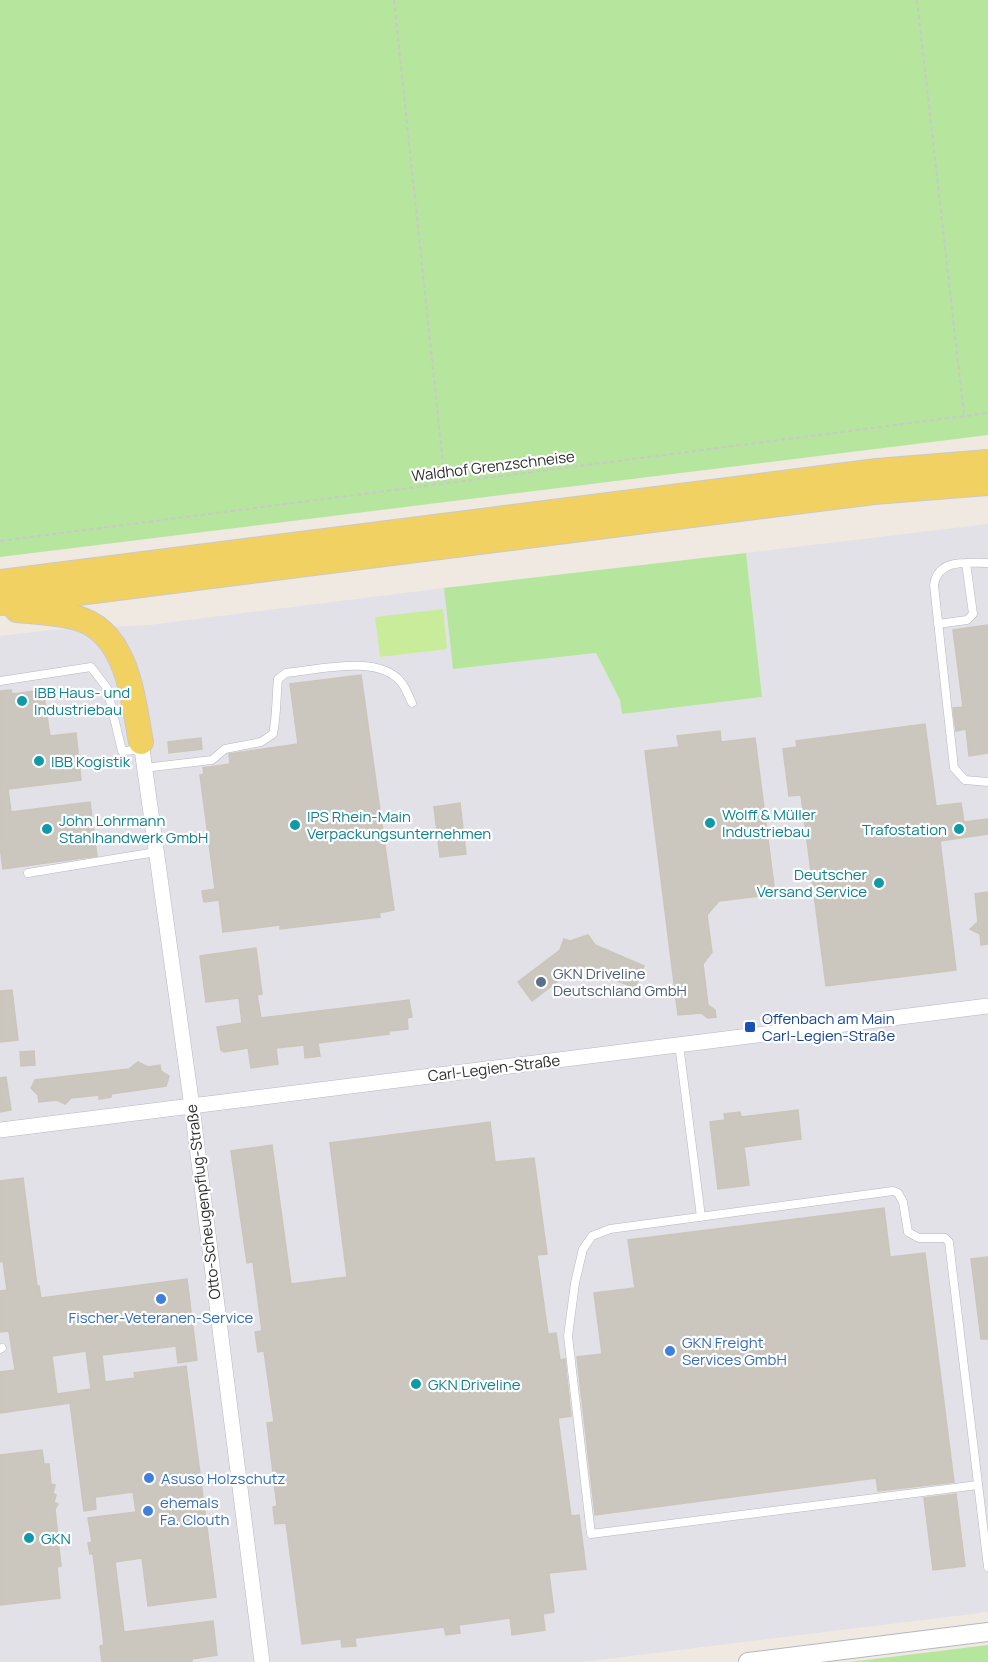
<svg xmlns="http://www.w3.org/2000/svg" width="988" height="1662" font-family="Manrope,sans-serif">
<style>
.industrial{fill:#e3e1e8}
.green{fill:#b6e59e}
.pitch{fill:#c9ec9a}
.building{fill:#cbc7bf;stroke:#cbc5ba;stroke-width:1.5;fill-rule:evenodd}
.lines{fill:none;stroke-linecap:round;stroke-linejoin:round}
.service-casing{stroke:#b4b7c1;stroke-width:9}
.minor-casing{stroke:#b4b7c1;stroke-width:16}
.tertiary-casing{stroke:#b4b7c1;stroke-width:20}
.primary-casing{stroke:#c9c9c9;stroke-width:26}
.path{stroke:#c9c9c9;stroke-width:2;stroke-dasharray:4.5 3;stroke-linecap:butt}
.service{stroke:#fff;stroke-width:8}
.minor{stroke:#fff;stroke-width:15}
.tertiary{stroke:#fff;stroke-width:18}
.primary{stroke:#f2d163;stroke-width:24}
.culture-dot{fill:#0f9aa8;stroke:#fff;stroke-width:2}
.service-dot{fill:#5c6f8a;stroke:#fff;stroke-width:2}
.transit-dot{fill:#1a4fb4;stroke:#fff;stroke-width:2}
.shop-dot{fill:#3f7fe0;stroke:#fff;stroke-width:2}
.labels{text-anchor:middle;dominant-baseline:central;stroke-width:4.5;stroke-linejoin:round;paint-order:stroke}
.street-label{font-size:15px;fill:#2e2e2e;stroke:#fff}
.culture-label{font-size:15px;fill:#0d838f;stroke:#fff;text-anchor:start}
.service-label{font-size:15px;fill:#4e5e75;stroke:#fff;text-anchor:start}
.transit-label{font-size:15px;fill:#164399;stroke:#fff;text-anchor:start}
.shop-label{font-size:15px;fill:#366cbe;stroke:#fff;text-anchor:start}
</style>
<rect width="100%" height="100%" fill="#efe9e1"/>
<path class="industrial" d="M988,524V1612L582,1662H0V636L51,630L149,625L444,588L453,669L596,653L620,700L622,714L762,697L746,553Z"/>
<path class="green" d="M0,0H988V435L0,557Z
M746,553L762,697L622,714L620,700L596,653L453,669L444,588Z
M988,1645V1662H850Z"/>
<path class="pitch" d="M443,609L447,649L380,657L375,617Z"/>
<path class="building" d="M988,625V753L969,756L966,729L956,731L953,708L963,707L953,630Z
M361,675L394,910L379,913L380,917L280,929V925L223,932L219,900L204,902L202,891L215,889L200,775L204,774L203,768L230,764L229,754L298,744L290,684Z
M11,690L12,694L43,690L50,736L76,733L81,780L8,789L11,812L90,802L97,856L3,869L0,846V691Z
M925,724L936,806L961,803L964,822L988,819V834L940,841L956,970L826,986L801,795L789,796L783,749L797,747L796,741Z
M720,731L721,742L755,738L775,894L719,901L707,915L712,952L703,964L708,1005L715,1010L716,1017L708,1018L701,1013L678,1015L645,751L679,747L677,736Z
M201,738L202,749L169,753L168,742Z
M460,803L466,854L440,857L434,807Z
M988,892V944L981,945L980,934L970,929L978,922L975,894Z
M588,935L595,945L644,966L635,988L579,965L532,1001L518,982L560,950L564,939L570,941Z
M256,948L262,994L257,995L261,1018L409,1000L412,1017L407,1018L408,1029L389,1031V1034L318,1043L320,1056L305,1058L304,1045L276,1048L278,1064L251,1068L248,1048L224,1052L221,1050L217,1027L242,1023L239,998L206,1002L200,956Z
M12,990L18,1040L0,1042V991Z
M34,1051L35,1065L21,1066L20,1052Z
M138,1062L148,1067L160,1065L161,1071L169,1076L166,1086L111,1094V1097L99,1099V1095L71,1098L65,1104L57,1100L39,1102L38,1095L31,1088L35,1080L129,1069Z
M6,1077L11,1110L0,1112V1078Z
M798,1110L801,1139L744,1147L749,1185L718,1189L710,1122L725,1120L724,1114L740,1112L741,1117Z
M490,1122L495,1162L534,1158L547,1254L537,1255L548,1334L556,1333L560,1360L565,1359L571,1416L558,1418L571,1516L579,1515L586,1569L549,1573L554,1612L543,1614L545,1630L512,1635L510,1618L459,1625L460,1633L446,1635L444,1627L355,1638L356,1646L342,1647L341,1639L302,1644L286,1523L275,1524L273,1507L277,1506L267,1423L274,1422L264,1351L258,1352L255,1332L262,1331L253,1262L247,1263L231,1151L272,1145L291,1284L347,1277L330,1143Z
M23,1178L37,1286H39L41,1298L187,1279L197,1360L178,1363L176,1346L102,1355L105,1382L135,1378L134,1373L186,1366L216,1597L148,1606L142,1558L115,1562L124,1632L213,1621L217,1655L192,1659V1662H102L100,1646L104,1645L93,1554H90L88,1543L92,1542L88,1518L136,1512L133,1492L95,1497L96,1509L84,1511L70,1403L0,1413V1372L15,1370L9,1331L0,1332V1291L7,1290L3,1261L0,1262V1181ZM86,1351L91,1389L57,1394L52,1356Z
M884,1208L890,1257L925,1253L954,1482L878,1491L876,1478L595,1515L577,1357L602,1354L594,1293L635,1288L628,1240Z
M988,1257V1339H981L971,1259Z
M42,1450L44,1464H49L51,1484L55,1485L53,1493L56,1495L54,1502L58,1504L55,1509L61,1566L57,1567L60,1598L0,1605V1455Z
M956,1494L965,1566L933,1570L924,1498Z"/>
<g class="lines">
<g class="service-casing">
<path id="service" d="M988,563C968,563 938,558 934,585L954,768L965,780L988,782
M938,624L967,620L973,614L966,563
M0,681L91,667L107,688L122,751L140,750
M144,768L212,760L225,749L261,742L273,734C277,715 276,698 278,679L286,673C318,670 378,654 401,682C406,688 409,697 412,703
M28,873L156,852
M679,1044L701,1217
M0,1349L2,1348
M978,1485L591,1534L568,1336L575,1283L583,1249L592,1236L610,1229L893,1191L898,1193L903,1202L908,1232L919,1238H945L949,1242L988,1567"/>
</g>
<g class="minor-casing">
<path id="minor" d="M141,742L192,1107L262,1662
M0,1130L988,1006"/>
</g>
<g class="tertiary-casing">
<path id="tertiary" d="M748,1662L988,1632"/>
</g>
<g class="primary-casing">
<path id="primary" d="M0,582L877,471L988,462
M0,603L874,492L988,483
M17,610C37,612 58,613 77,618C128,632 133,700 141,742"/>
</g>
<path class="path" d="M394,0L445,483
M917,0L964,415
M0,541L988,413"/>
<use href="#service" class="service"/>
<use href="#minor" class="minor"/>
<use href="#tertiary" class="tertiary"/>
<use href="#primary" class="primary"/>
</g>
<g class="culture-dot">
<circle cx="22" cy="701" r="6"/>
<circle cx="39" cy="761" r="6"/>
<circle cx="710" cy="823" r="6"/>
<circle cx="295" cy="825" r="6"/>
<circle cx="47" cy="829" r="6"/>
<circle cx="959" cy="829" r="6"/>
<circle cx="879" cy="883" r="6"/>
<circle cx="416" cy="1384" r="6"/>
<circle cx="29" cy="1538" r="6"/>
</g>
<circle class="service-dot" cx="541" cy="982" r="6"/>
<rect class="transit-dot" x="744" y="1021" width="12" height="12" rx="3"/>
<g class="shop-dot">
<circle cx="161" cy="1299" r="6"/>
<circle cx="670" cy="1351" r="6"/>
<circle cx="149" cy="1478" r="6"/>
<circle cx="148" cy="1511" r="6"/>
</g>
<g class="labels">
<g class="street-label">
<text transform="translate(493 466) rotate(-7)">Waldhof Grenzschneise</text>
<text transform="translate(494 1068) rotate(-7)">Carl-Legien-Straße</text>
<text transform="translate(203 1202) rotate(-97)">Otto-Scheugenpflug-Straße</text>
</g>
<g class="culture-label">
<text x="34" y="692">IBB Haus- und<tspan x="34" dy="17">Industriebau</tspan></text>
<text x="51" y="761">IBB Kogistik</text>
<text x="722" y="814">Wolff &amp; Müller<tspan x="722" dy="17">Industriebau</tspan></text>
<text x="307" y="816">IPS Rhein-Main<tspan x="307" dy="17">Verpackungsunternehmen</tspan></text>
<text x="59" y="820">John Lohrmann<tspan x="59" dy="17">Stahlhandwerk GmbH</tspan></text>
<text x="947" y="829" text-anchor="end">Trafostation</text>
<text x="867" y="874" text-anchor="end">Deutscher<tspan x="867" dy="17">Versand Service</tspan></text>
<text x="428" y="1384">GKN Driveline</text>
<text x="41" y="1538">GKN</text>
</g>
<g class="service-label">
<text x="553" y="973">GKN Driveline<tspan x="553" dy="17">Deutschland GmbH</tspan></text>
</g>
<g class="transit-label">
<text x="762" y="1018">Offenbach am Main<tspan x="762" dy="17">Carl-Legien-Straße</tspan></text>
</g>
<g class="shop-label">
<text x="161" y="1317" text-anchor="middle">Fischer-Veteranen-Service</text>
<text x="682" y="1342">GKN Freight<tspan x="682" dy="17">Services GmbH</tspan></text>
<text x="161" y="1478">Asuso Holzschutz</text>
<text x="160" y="1502">ehemals<tspan x="160" dy="17">Fa. Clouth</tspan></text>
</g>
</g>
</svg>
